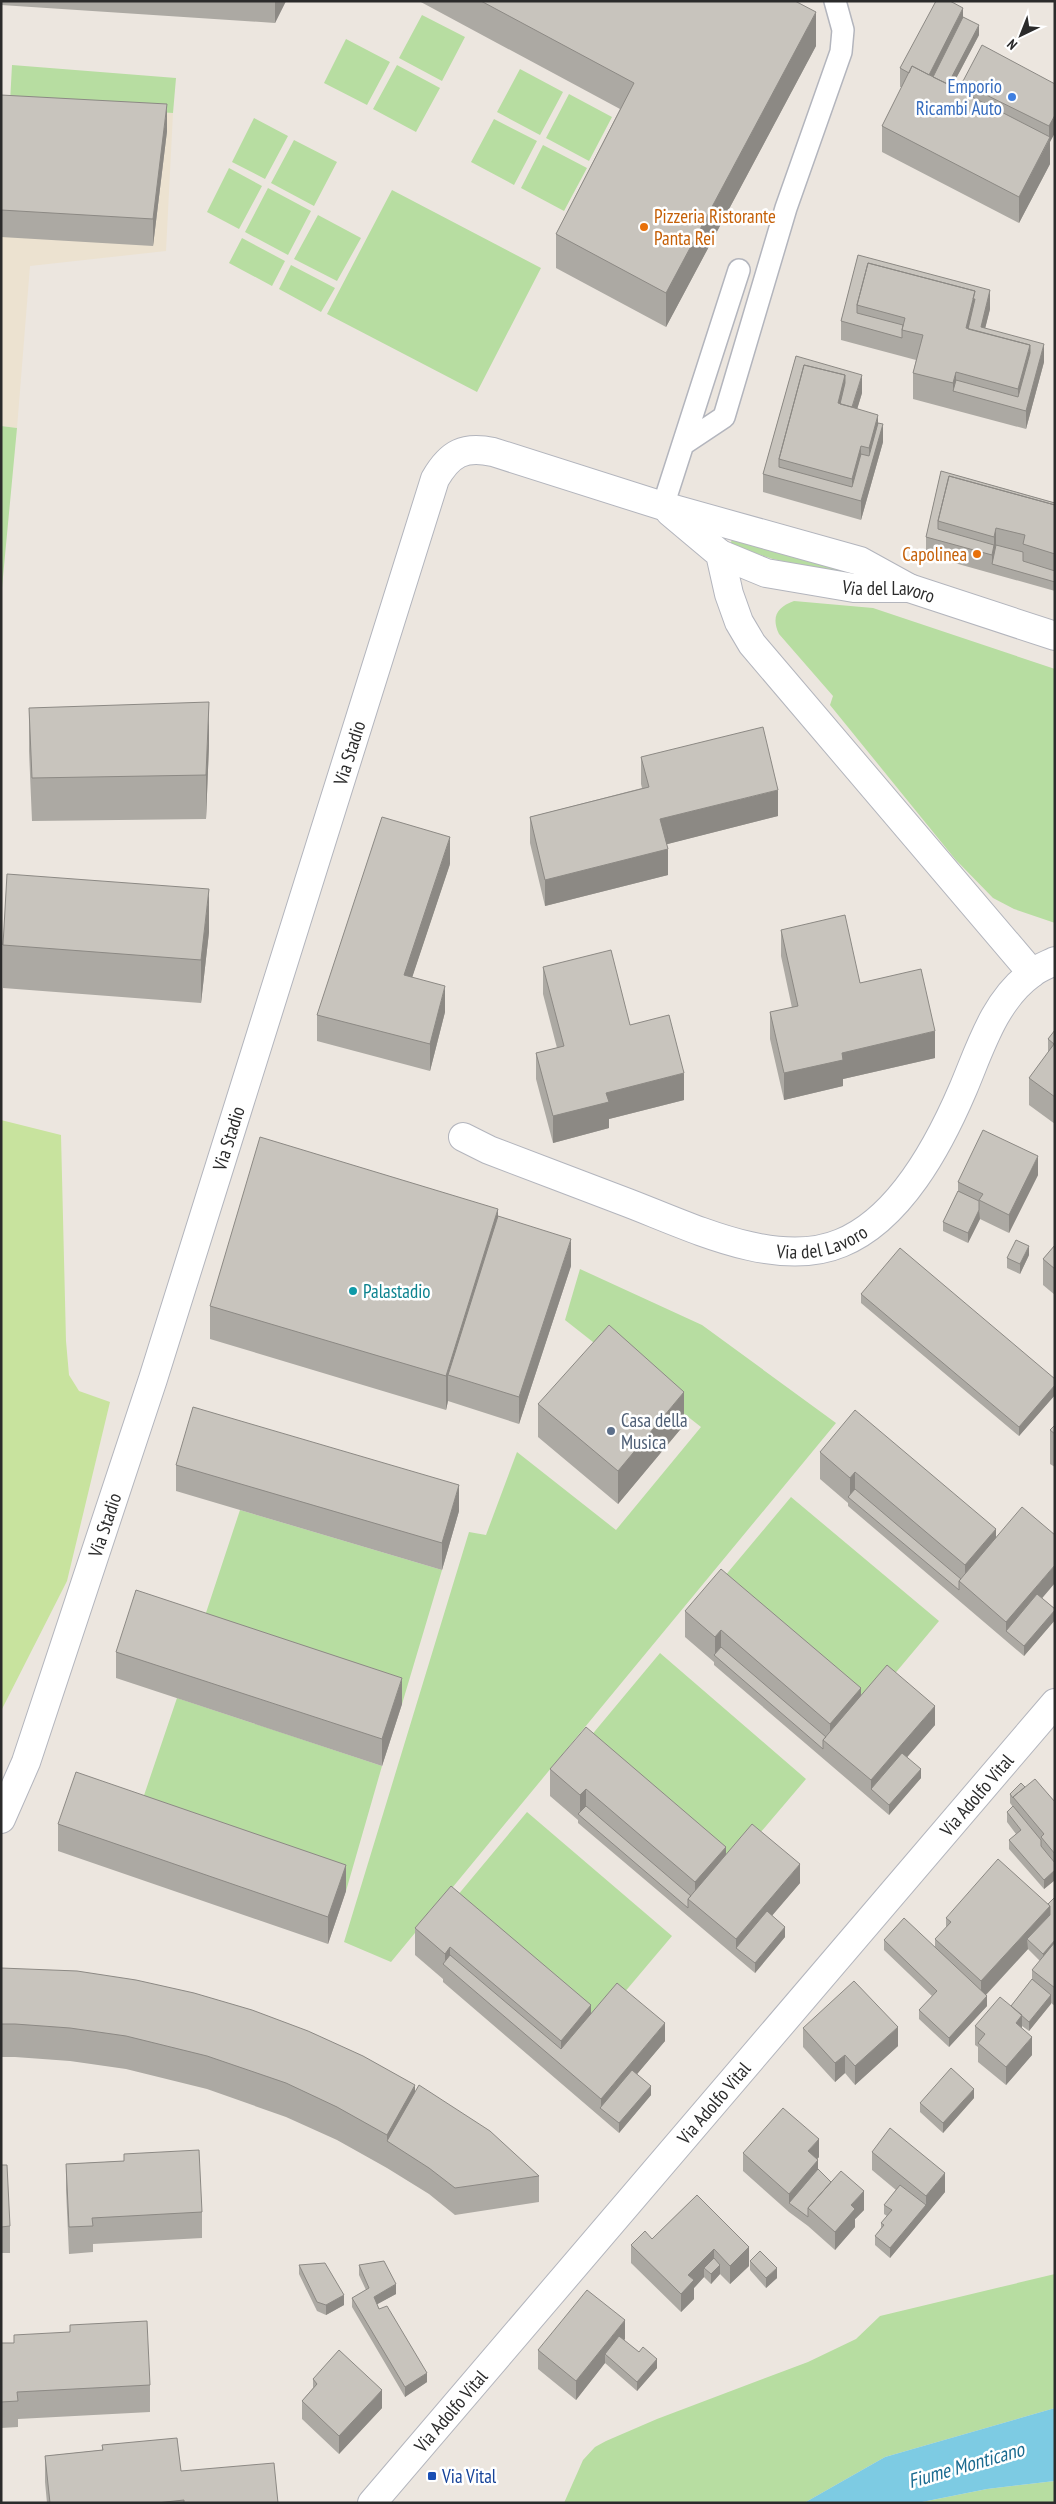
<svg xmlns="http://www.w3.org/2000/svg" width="1056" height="2504" font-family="'PT Sans Narrow',sans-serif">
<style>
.education{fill:#ece2d0}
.green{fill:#b7dda1}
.pitch{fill:#c8e39e}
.water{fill:#7dcbe3}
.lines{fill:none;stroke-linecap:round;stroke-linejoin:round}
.service-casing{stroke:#b3b5bd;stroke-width:24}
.minor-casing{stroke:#b3b5bd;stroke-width:30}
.tertiary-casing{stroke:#b3b5bd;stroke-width:30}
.service{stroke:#fff;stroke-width:21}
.minor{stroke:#fff;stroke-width:28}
.tertiary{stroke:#fff;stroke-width:28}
.wall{fill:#aca9a3}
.shaded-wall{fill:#8c8984}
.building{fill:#c8c4bd;stroke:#8c8984}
.shop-dot{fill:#3f7fe0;stroke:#fff;stroke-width:2}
.food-dot{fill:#e8710a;stroke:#fff;stroke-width:2}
.culture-dot{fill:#0f9aa8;stroke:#fff;stroke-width:2}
.service-dot{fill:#5c6f8a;stroke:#fff;stroke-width:2}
.transit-dot{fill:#1a4fb4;stroke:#fff;stroke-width:2}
.labels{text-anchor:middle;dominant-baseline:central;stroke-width:5;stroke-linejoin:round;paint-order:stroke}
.shop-label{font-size:19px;fill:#366cbe;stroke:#fff;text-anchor:end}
.food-label{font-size:19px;fill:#c56008;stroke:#fff;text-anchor:start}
.street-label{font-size:19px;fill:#2b2b2b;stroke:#fff}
.culture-label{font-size:19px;fill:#0d838f;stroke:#fff;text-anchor:start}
.service-label{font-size:19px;fill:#4e5e75;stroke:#fff;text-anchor:start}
.transit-label{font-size:19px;fill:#164399;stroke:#fff;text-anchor:start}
.water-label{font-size:20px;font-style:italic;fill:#1b6b90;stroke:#fff}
</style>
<rect width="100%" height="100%" fill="#ece6df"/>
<path class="education" d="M1,103L173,113L166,251L30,266L17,428L1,426Z"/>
<path class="green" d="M422,15L465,37L442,81L399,58Z
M346,39L390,62L367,105L324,83Z
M12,65L176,78L173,113L10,103Z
M397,65L440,88L416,132L373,109Z
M520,69L563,92L540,135L497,112Z
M569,94L612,117L589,161L546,138Z
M254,118L288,136L265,179L232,162Z
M494,119L537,141L514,185L471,162Z
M294,140L337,162L314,206L271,183Z
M543,145L587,168L564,211L521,188Z
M229,168L262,186L239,229L207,212Z
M268,188L311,211L288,255L245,232Z
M392,190L541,268L477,392L327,314Z
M318,215L361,238L337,281L294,259Z
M242,238L285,261L272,286L229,263Z
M291,265L335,288L321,312L279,289Z
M1,426L17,428L1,598Z
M732,537L853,572V573L849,576L773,559L733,546L731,543Z
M794,601L873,608L1055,669V923L1014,909L993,898L955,859L830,705L833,696L779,634C771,617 777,607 794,601Z
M580,1269L702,1325L836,1423L391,1962L344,1942L469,1532L486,1535L517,1452L616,1530L701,1427L565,1320Z
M791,1497L939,1621L861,1714L714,1589Z
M240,1510L442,1570L402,1704L198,1637Z
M660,1653L806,1779L726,1873L580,1749Z
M177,1698L382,1766L346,1891L136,1819Z
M527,1812L672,1936L591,2032L447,1908Z
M1055,2274V2408L885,2457L804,2503H564L583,2460L595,2447L606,2441L657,2419L808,2362L856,2339L880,2316Z
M1055,2481V2503H917L987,2489Z"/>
<path class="pitch" d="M1,1120L61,1135L66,1341L69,1375L79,1391L110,1402L67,1581L1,1711Z"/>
<path class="water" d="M1055,2408V2481L987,2489L917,2503H804L885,2457Z"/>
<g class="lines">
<g class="service-casing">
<path id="service" d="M685,443L724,417L786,208L841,52L843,30L835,1
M663,506L739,270"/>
</g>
<g class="minor-casing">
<g id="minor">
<path d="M670,512L720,554L729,594L739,622L752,644L1032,973"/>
<path id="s1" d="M720,554L766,573L854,588H909L1055,636"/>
<path id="s2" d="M463,1137L489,1150C534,1167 578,1184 623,1201C685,1224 775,1271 841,1243C900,1219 939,1145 963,1089C980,1049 994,1001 1031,974C1038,968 1047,965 1055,961"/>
<path id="s3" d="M1,1819L26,1762L153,1379L435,479C450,453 464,446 493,452L663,506L860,561L909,588"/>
</g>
</g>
<g class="tertiary-casing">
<g id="tertiary">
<path id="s4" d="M372,2503L1055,1703"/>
</g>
</g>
<use href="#service" class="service"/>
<use href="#minor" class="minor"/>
<use href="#tertiary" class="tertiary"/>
</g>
<path class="wall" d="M1,1H286L275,23L1,5Z
M419,1H795L816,46L666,327L556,268V234L620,109Z
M963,17L979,35L952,86L962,92V83L1055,84L1050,142V164L1019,223L882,152V126L902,87H900V68Z
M1,95L167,131L153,246L1,237Z
M858,255L990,309L985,328L1044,362L1026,429L913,399V373L916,360L841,340V321Z
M796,356L862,393L857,409L878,423L883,442L861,520L763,492V474Z
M941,471L1055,503V591L926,555V537Z
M29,708L209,745L206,819L32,821L29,751Z
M641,757L778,816L667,844L668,875L545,906L530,843V817L642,788L641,784Z
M450,864L412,977L445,1012L430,1071L317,1041V1015Z
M781,930L860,983L935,1058L843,1079V1086L784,1100L770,1039V1012L792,1008L781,956Z
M209,932L201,1003L3,988V945Z
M543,967L630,1025L684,1100L609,1119V1128L553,1143L536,1079V1053L557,1048L543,994Z
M1055,1030V1124L1029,1105V1078L1048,1053V1039Z
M1038,1175L1009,1233L980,1219L968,1243L943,1231V1222L958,1191V1182Z
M498,1216L571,1266L519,1424L448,1401L446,1410L210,1339V1306Z
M1055,1245V1295L1043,1285V1259Z
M1029,1255L1020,1274L1007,1268V1258Z
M861,1294L1055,1379V1395L1019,1436L861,1303Z
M538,1404L684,1425L618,1504L538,1437Z
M1055,1425V1467L1050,1464V1430Z
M820,1452L996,1537L1042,1598L1055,1609V1620L1024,1656L848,1506V1503L820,1479Z
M176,1465L459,1511L442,1570L176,1491Z
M685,1611L861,1696L935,1725L907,1757L921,1778L889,1815L714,1665V1662L685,1637Z
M116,1652L402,1704L382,1766L116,1678Z
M550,1769L726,1855L800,1883L772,1915L785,1937L755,1973L578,1823V1820L550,1796Z
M1025,1787L1055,1802V1880L1044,1889L1009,1849V1840L1016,1834L1007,1822V1812L1013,1807L1010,1803V1794Z
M58,1824L346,1891L328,1944L58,1851Z
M1055,1897V2006L1051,2003L1029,2031L1022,2026V2029L1032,2055L1006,2085L978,2062V2047L975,2045V2026L1011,2006L1032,1979V1970L1040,1961L1028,1949L986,1995L987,2006L949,2047L919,2019V2010L932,1996L884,1950V1940L935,1947V1939L946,1928V1918L1048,1904Z
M415,1928L591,2013L665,2041L637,2074L651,2095L619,2133L443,1982V1979L415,1955Z
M1,1968L415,2092L539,2176V2202L455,2215L429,2194L387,2168L337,2140L286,2117L207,2089L126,2069L70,2061L15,2057H1Z
M803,2028L898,2046L855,2085L845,2073L835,2082L803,2047Z
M974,2098L943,2133L920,2112V2103Z
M872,2152L945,2192L890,2258L875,2245V2236L881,2228V2223L887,2216L884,2214V2205L896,2190L872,2170Z
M743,2153L819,2157L817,2159L818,2169L831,2182L864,2210L855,2219V2227L835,2250L808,2226L789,2212L743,2171Z
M124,2154L202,2212V2238L93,2244V2252L69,2254L66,2190V2164L124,2161Z
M1,2165L10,2226V2253H1Z
M697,2195L749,2266L730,2284L720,2274L711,2284L704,2277L694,2288V2299L681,2312L631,2263V2245L652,2239Z
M750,2261L777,2278L766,2288L750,2270Z
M299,2265L344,2305L326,2315L317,2311L299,2274Z
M359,2265L396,2294L377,2304L379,2309L427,2382L405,2397L352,2307V2298L366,2290L359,2275Z
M625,2339L624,2340L657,2368L637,2391L605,2363L576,2400L538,2369V2350Z
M1,2343L150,2385V2412L18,2419V2427L1,2428Z
M313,2379L382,2408L339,2454L302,2419V2401L313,2388Z
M102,2445L181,2471L278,2503H47L45,2482V2456L102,2450Z"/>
<path class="shaded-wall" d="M275,1H286L275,23Z
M963,8V27L930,92L926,81Z
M816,12V46L666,327V293Z
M979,25V35L941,107V97Z
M167,104V131L153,246V219Z
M1055,115V133L1050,142V164L1019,223V197L1049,140V126Z
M990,290V309L982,341L981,327Z
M975,291V318L970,338L966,328Z
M1044,344V362L1026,429V411Z
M1030,345V372L1018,408V389Z
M956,372V392L953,391V383Z
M845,375V402L838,411V403Z
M862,375V393L850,433V415Z
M878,415V440L883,424V442L861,520V501L869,474V448Z
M861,446V472L852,499V479Z
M996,528V555L992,564V555L994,545V537Z
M209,702V745L206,819V775Z
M778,790V816L660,846V819Z
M450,837V864L404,1002V975Z
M668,849V875L545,906V880Z
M209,889V932L201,1003V960Z
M445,986V1012L430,1071V1044Z
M935,1031V1058L843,1079V1086L784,1100V1073L842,1053Z
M684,1073V1100L609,1119V1128L553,1143V1116L606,1093Z
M1038,1156V1175L1009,1233V1215Z
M498,1209V1243L448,1375V1401L446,1410V1376Z
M979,1210L980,1219L968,1243V1233Z
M571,1239V1266L519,1424V1397Z
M1029,1246V1255L1020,1274V1264Z
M1055,1385V1395L1019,1436V1427Z
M684,1392V1425L618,1504V1471Z
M855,1472V1498H850V1478Z
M459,1485V1511L442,1570V1543Z
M996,1529V1556L965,1582V1565Z
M1055,1565V1583L1011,1635L1006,1631V1622Z
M1055,1610V1620L1024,1656V1646Z
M721,1630V1657L715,1656V1637Z
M402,1678V1704L382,1766V1739Z
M861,1688V1714L830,1746V1724Z
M935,1706V1725L876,1793L871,1789V1780Z
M921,1769V1778L889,1815V1805Z
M586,1789V1815H580V1795Z
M726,1847V1873L695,1900V1882Z
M800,1864V1883L741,1952L736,1948V1958V1939Z
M346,1865V1891L328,1944V1917Z
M1055,1870V1880L1044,1889V1880Z
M1050,1906V1925L1027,1939L1028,1949L981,2000V1981Z
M785,1927V1937L755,1973V1963Z
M1055,1940V1949L1043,1964V1954Z
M450,1947V1970L445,1965V1954Z
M1051,1995V2004L1029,2031V2022Z
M987,1996V2006L949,2047V2038Z
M591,2005V2032L561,2065V2041Z
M1022,2015V2034L1016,2023Z
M665,2023V2041L605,2112L601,2108V2099Z
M898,2027V2046L855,2085V2066Z
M1032,2037V2055L1006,2085V2067Z
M845,2055V2073L835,2082V2063Z
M415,2085V2118L387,2141V2135Z
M651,2086V2095L619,2133V2123Z
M974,2089V2098L943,2133V2123Z
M819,2139V2157L808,2170V2151Z
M818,2160V2179L789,2203V2194Z
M945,2173V2192L926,2215V2196Z
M864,2191V2210L855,2219V2227L835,2250V2232L851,2205Z
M926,2205V2215L890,2258V2248Z
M749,2247V2266L730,2284V2266Z
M714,2249V2268H704V2277L694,2288V2299L681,2312V2294L688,2275Z
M720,2265V2274L711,2284V2274Z
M777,2268V2278L766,2288V2278Z
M396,2284V2294L374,2306V2297Z
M344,2295V2305L326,2315V2305Z
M625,2320V2339L609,2358L605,2354V2363L576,2400V2381Z
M657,2359V2368L637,2391V2382Z
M427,2373V2382L405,2397V2387Z
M382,2390V2408L339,2454V2436Z"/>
<path class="building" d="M481,1H795L816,12L666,293L556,234L634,83Z
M936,1H950L963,8L929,75L912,66L909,73L900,68Z
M963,17L979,25L948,84L933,77Z
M982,45L1055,84V115L1049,126L962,83Z
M912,66L1050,137L1019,197L882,126Z
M1,95L167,104L153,219L1,210Z
M858,255L990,290L981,327L1044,344L1026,411L953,391L956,380L1018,397L1030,353V345L968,329L975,299H973L975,291L868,263L857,305V313L903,325L902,330V338L841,321Z
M868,263L975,291L966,328L1030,345L1018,389L956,372L953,383L913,373L923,335L902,330L905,318L857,305Z
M796,356L862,375L852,407L840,404L845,383V375L804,365L779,459V467L852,487L861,454L869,456L878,423L883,424L861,501L763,474Z
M804,365L845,375L838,403L878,415L869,448L861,446L852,479L779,459Z
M941,471L1055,503V505L949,476L938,521V529L994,545L992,555L926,537Z
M949,476L1055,505V554L1023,544L1025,535L996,528L994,537L938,521Z
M996,545L1023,552V561L1055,571V582L992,564Z
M209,702L206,775L32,778L29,708Z
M763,727L778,790L660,819L668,849L545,880L530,817L649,787L641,757Z
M382,817L450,837L404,975L445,986L430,1044L317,1015Z
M7,874L209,889L201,960L3,945Z
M845,915L860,983L921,969L935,1031L842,1053L843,1060L784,1073L770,1012L798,1006L781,930Z
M611,950L630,1025L669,1015L684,1073L606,1093L609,1102L553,1116L536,1053L564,1046L543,967Z
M1055,1030V1097L1029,1078L1054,1044L1048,1039Z
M983,1130L1038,1156L1009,1215L979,1200L983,1194L958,1182Z
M260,1137L498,1209L446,1376L210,1306Z
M958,1191L979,1201V1210L968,1233L943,1222Z
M498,1216L571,1239L519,1397L448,1375Z
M1016,1240L1029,1246L1020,1264L1007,1258Z
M1055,1245V1269L1043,1259Z
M900,1248L1055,1379V1385L1019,1427L861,1294Z
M609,1325L684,1392L618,1471L538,1404Z
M193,1407L459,1485L442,1543L176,1465Z
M855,1410L996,1529L965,1565L855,1472L850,1478L820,1452Z
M1055,1425V1434L1050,1430Z
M855,1489L961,1579L959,1581V1590L848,1497Z
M1022,1507L1055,1535V1565L1006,1622L959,1581Z
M721,1569L861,1688L830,1724L721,1630L715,1637L685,1611Z
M136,1590L402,1678L382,1739L116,1652Z
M1037,1594L1055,1609V1610L1024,1646L1006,1631Z
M721,1647L826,1737L823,1740V1749L714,1655Z
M887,1665L935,1706L871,1780L823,1740Z
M586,1727L726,1847L695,1882L586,1789L580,1795L550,1769Z
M902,1753L921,1769L889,1805L871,1789Z
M76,1772L346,1865L328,1917L58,1824Z
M1035,1779L1055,1802V1854L1041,1837L1044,1834L1013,1797Z
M1021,1783L1025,1787L1013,1797V1798L1010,1794Z
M586,1806L691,1896L688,1899V1908L578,1814Z
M1013,1806L1041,1840V1846L1055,1863V1870L1044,1880L1009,1840L1021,1830L1007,1812Z
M752,1824L800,1864L736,1939L688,1899Z
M998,1859L1050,1906L981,1981L935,1939L951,1922L946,1918Z
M451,1886L591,2005L561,2041L450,1947L445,1954L415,1928Z
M1055,1897V1940L1043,1954L1027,1939L1050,1915V1906L1048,1904Z
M767,1911L785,1927L755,1963L736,1948Z
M904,1918L987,1996L949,2038L919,2010L937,1991L884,1940Z
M1055,1942V1988L1032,1970Z
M450,1955L561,2049L617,1983L665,2023L601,2099L443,1964Z
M1,1968L77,1971L136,1980L194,1993L252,2010L308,2031L363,2056L415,2085L387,2135L337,2107L286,2083L207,2056L126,2036L70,2028L15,2024H1Z
M1032,1979L1051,1995L1029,2022L1011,2006Z
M854,1981L898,2027L855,2066L845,2055L835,2063L803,2028Z
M1000,1997L1022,2015L1016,2023L1032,2037L1006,2067L978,2043L985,2034L975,2026Z
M951,2068L974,2089L943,2123L920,2103Z
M632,2070L651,2086L619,2123L600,2108Z
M419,2085L490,2131L539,2176L455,2188L429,2168L387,2141Z
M783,2108L819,2139L808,2151L818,2160L789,2194L743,2153Z
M890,2128L945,2173L926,2196L872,2152Z
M199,2150L202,2212L92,2218L93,2226L69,2227L66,2164L124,2161V2154Z
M1,2165H7L10,2226L1,2227Z
M818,2169L831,2182L808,2208V2217L789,2203Z
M841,2171L864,2191L851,2205L855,2209L835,2232L808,2208Z
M900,2185L926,2205L890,2248L875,2236L884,2225L881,2223L892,2210L884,2205Z
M697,2195L749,2247L730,2266L714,2249L688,2275L694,2280L681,2294L631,2245L645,2231L652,2239Z
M760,2251L777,2268L766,2278L750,2261Z
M714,2258L720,2265L711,2274L704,2268Z
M384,2261L396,2284L374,2297L379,2309L387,2306L427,2373L405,2387L352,2298L369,2288L359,2265Z
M325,2263L344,2295L326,2305L317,2302L299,2265Z
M587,2290L625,2320L576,2381L538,2350Z
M147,2321L150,2385L17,2392L18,2401L1,2402V2343H14V2335L70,2332V2325Z
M619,2336L639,2352L643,2347L657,2359L637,2382L605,2354Z
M339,2350L382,2390L339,2436L302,2401L317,2384L313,2379Z
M177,2438L181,2471L274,2463L278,2503H184V2500L157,2503H50L45,2456L103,2450L102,2445Z"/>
<circle class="shop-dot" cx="1012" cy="97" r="5"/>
<g class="food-dot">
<circle cx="644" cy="227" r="5"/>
<circle cx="977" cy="554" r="5"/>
</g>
<circle class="culture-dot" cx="353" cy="1291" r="5"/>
<circle class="service-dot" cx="611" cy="1431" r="5"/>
<rect class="transit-dot" x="427" y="2471" width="10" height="10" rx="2.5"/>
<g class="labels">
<g class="shop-label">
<text x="1002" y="86">Emporio<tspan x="1002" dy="22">Ricambi Auto</tspan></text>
</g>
<g class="food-label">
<text x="654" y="216">Pizzeria Ristorante<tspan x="654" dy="22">Panta Rei</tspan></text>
<text x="967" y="554" text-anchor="end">Capolinea</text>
</g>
<g class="street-label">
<text stroke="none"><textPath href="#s1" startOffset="174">Via del Lavoro</textPath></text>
<text stroke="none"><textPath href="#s3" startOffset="1122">Via Stadio</textPath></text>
<text stroke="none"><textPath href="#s3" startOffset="718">Via Stadio</textPath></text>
<text stroke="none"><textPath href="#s2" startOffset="381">Via del Lavoro</textPath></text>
<text stroke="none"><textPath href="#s3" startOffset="312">Via Stadio</textPath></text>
<text stroke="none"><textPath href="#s4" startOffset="931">Via Adolfo Vital</textPath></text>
<text stroke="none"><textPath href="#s4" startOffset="526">Via Adolfo Vital</textPath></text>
<text stroke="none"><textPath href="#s4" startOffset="121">Via Adolfo Vital</textPath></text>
</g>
<g class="culture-label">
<text x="363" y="1291">Palastadio</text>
</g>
<g class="service-label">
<text x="621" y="1420">Casa della<tspan x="621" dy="22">Musica</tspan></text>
</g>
<g class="transit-label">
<text x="442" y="2476">Via Vital</text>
</g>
<g class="water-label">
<text transform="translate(966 2465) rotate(-16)">Fiume Monticano</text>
</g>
</g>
<rect width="1056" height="2504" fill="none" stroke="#2b2b2b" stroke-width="5"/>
<g transform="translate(1021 35) rotate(223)" stroke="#ffffff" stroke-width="4" paint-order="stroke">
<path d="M0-4L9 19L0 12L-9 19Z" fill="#2b2b2b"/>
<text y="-8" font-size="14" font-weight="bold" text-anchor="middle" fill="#2b2b2b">N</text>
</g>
</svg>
